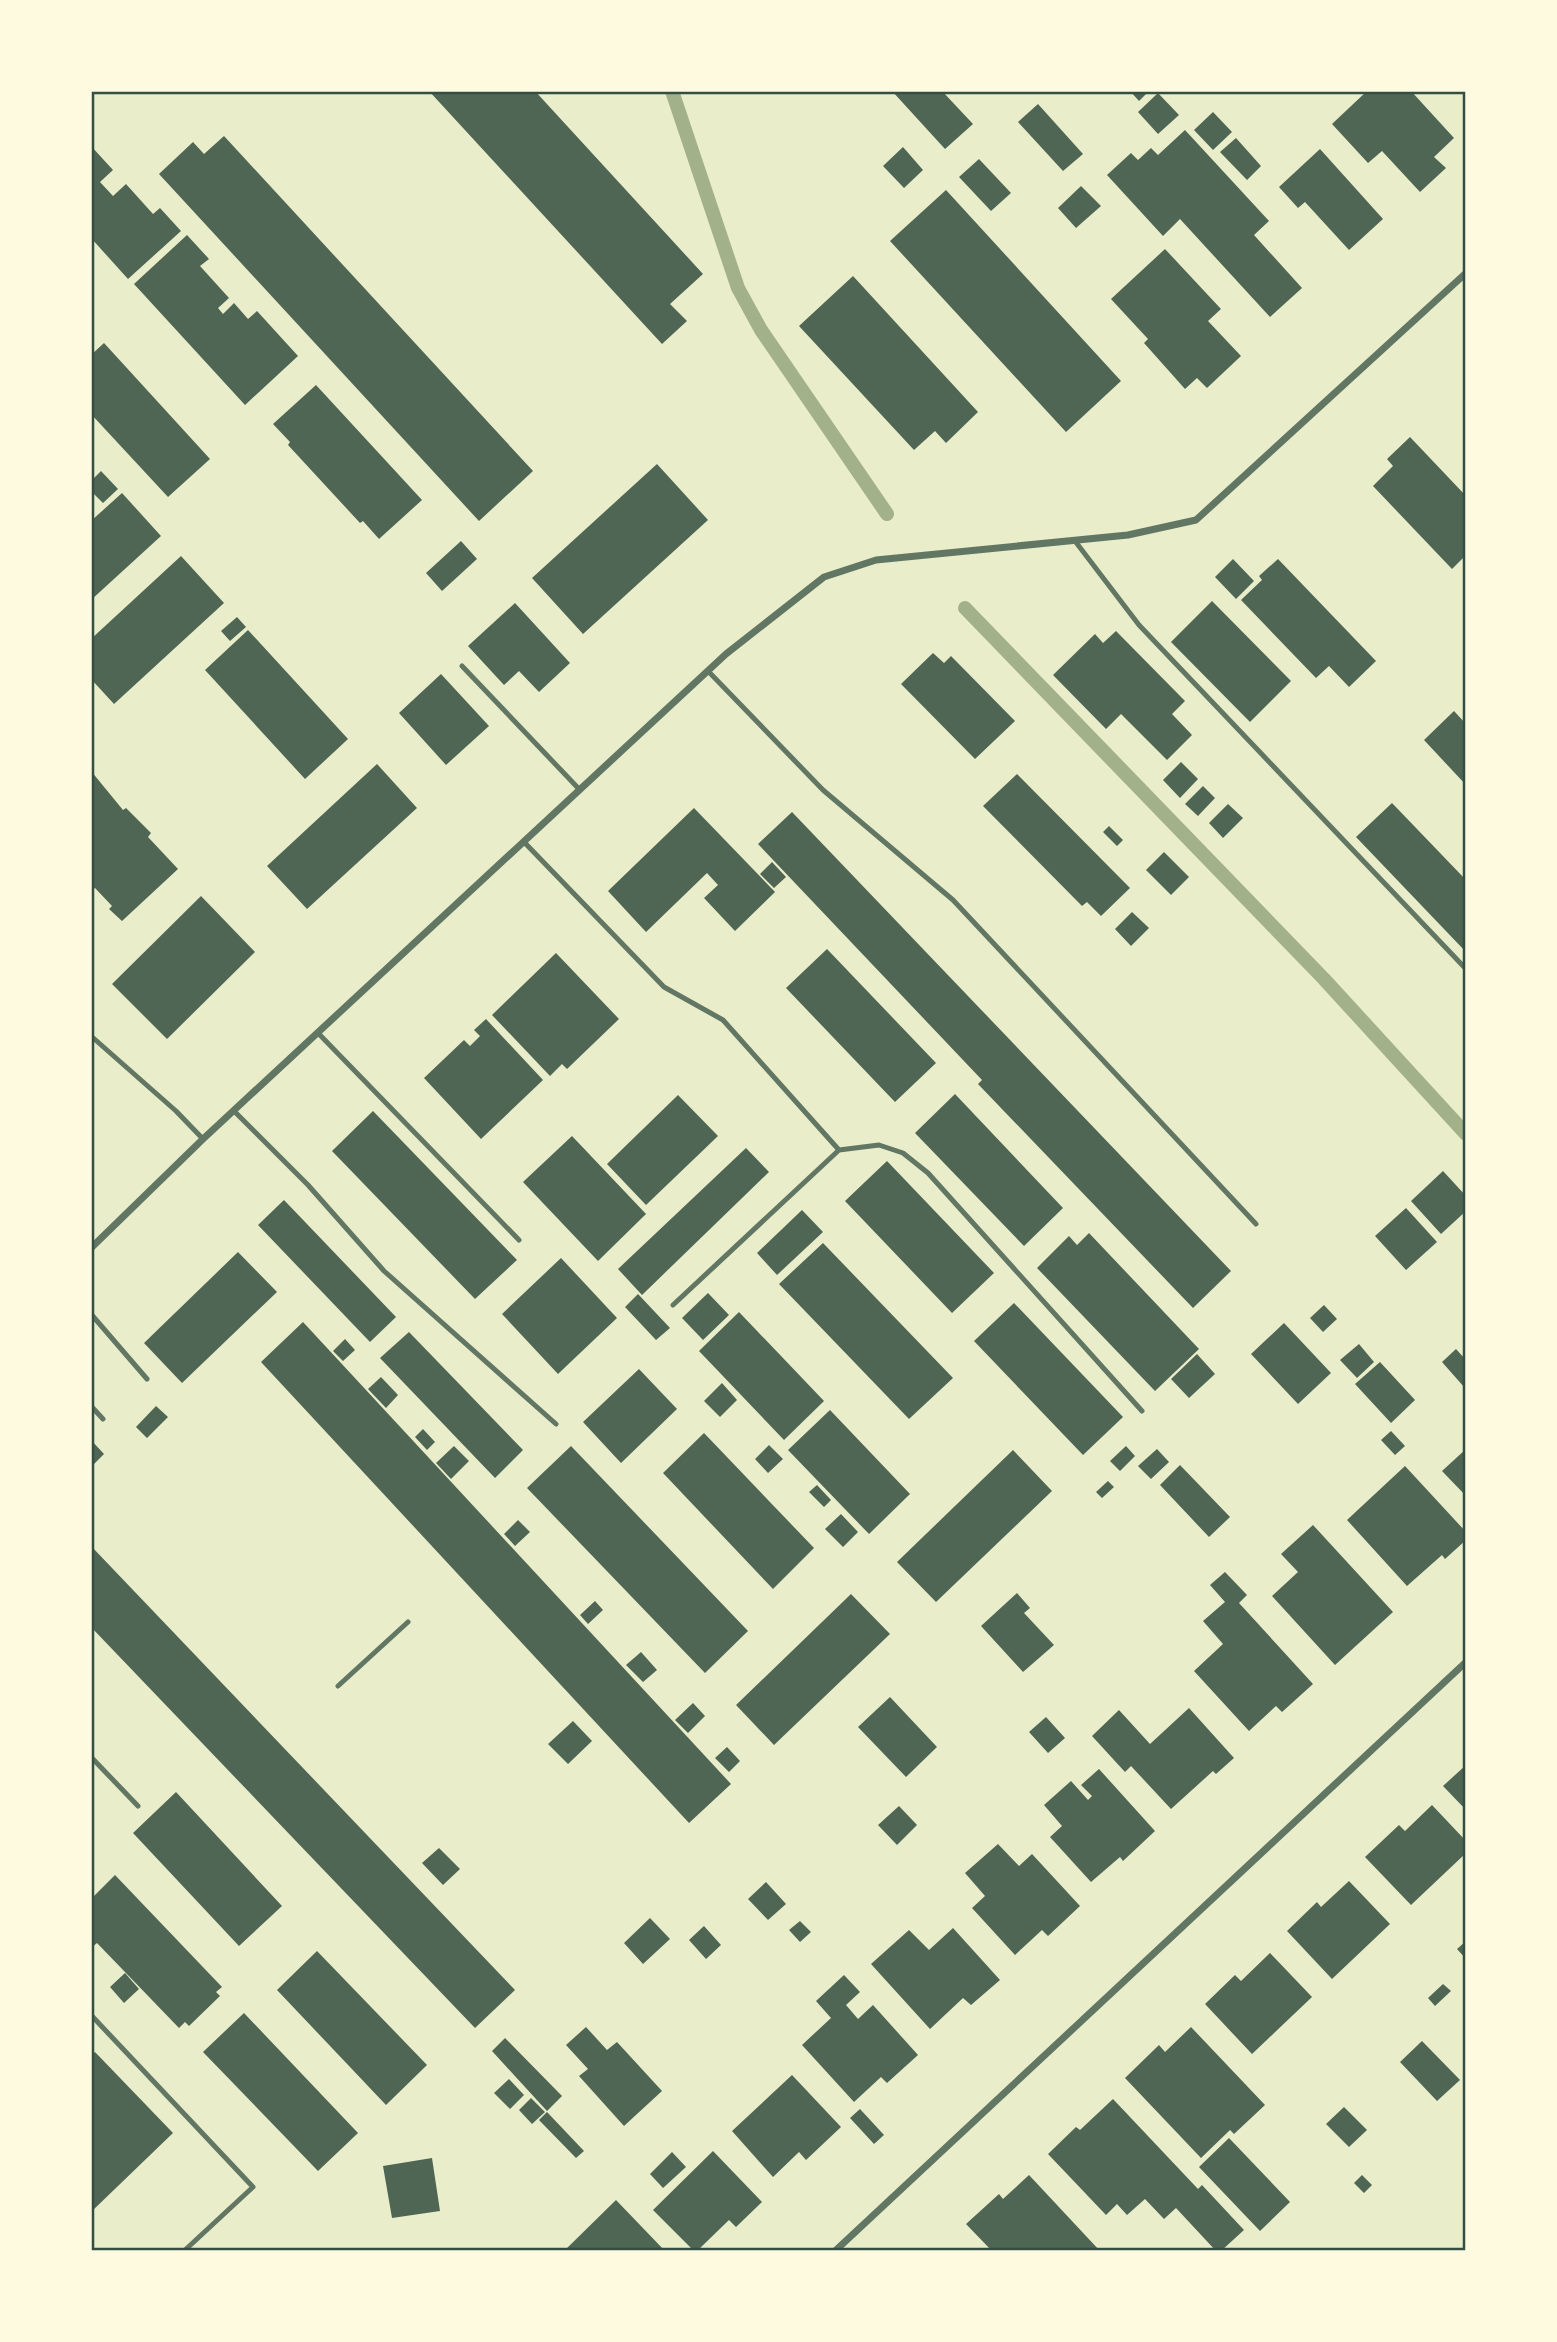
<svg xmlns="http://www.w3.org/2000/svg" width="1557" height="2342" font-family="'Fira Sans Condensed',sans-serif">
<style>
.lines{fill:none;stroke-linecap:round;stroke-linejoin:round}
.stream{stroke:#a3b18a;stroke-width:14}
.building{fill:#4f6655}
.service{stroke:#617663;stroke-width:5}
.minor{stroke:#617663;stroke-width:7}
.neatline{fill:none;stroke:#344e41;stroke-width:2.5}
</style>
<rect width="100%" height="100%" fill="#e9edc9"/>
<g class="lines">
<path class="stream" d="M672,91L738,288L761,330L887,514
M965,608L1324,979L1466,1134"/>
</g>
<path class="building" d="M429,91H535L703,274L670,304L687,321L662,344Z
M892,91H942L973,124L945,149Z
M1130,91H1149L1139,101Z
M1367,91H1375L1378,94L1381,91H1411L1454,138L1434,157L1446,168L1420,192L1382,151L1368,163L1332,124Z
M1158,93L1179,115L1158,134L1138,112Z
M1038,104L1083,154L1063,171L1018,122Z
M1213,112L1232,132L1213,150L1194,130Z
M1185,130L1269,221L1254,235L1302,288L1270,317L1180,219L1163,236L1107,175L1131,153L1138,160L1151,148L1158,155Z
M224,136L533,471L479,521L159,174L193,142L204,154Z
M1236,138L1261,166L1247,180L1220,152Z
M91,146L113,170L100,182L113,196L126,184L153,214L160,208L181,231L128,279L91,238Z
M903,147L923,170L904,188L883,166Z
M1320,149L1383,219L1349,250L1305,202L1298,208L1279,187Z
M979,159L1011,193L991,211L959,177Z
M1081,186L1101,206L1076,228L1058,208Z
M946,190L1121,381L1066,432L890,241Z
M187,235L209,259L200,266L229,298L218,308L223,314L234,303L248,319L257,311L298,356L245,405L134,284Z
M1165,249L1221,309L1208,321L1241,356L1207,388L1197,378L1185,389L1144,343L1148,339L1111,299Z
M853,276L978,412L946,443L935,431L914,450L799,326Z
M104,343L210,459L168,497L91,414V355Z
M316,385L422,500L379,539L363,521L360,523L288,445L290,442L273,424Z
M1410,437L1466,496V555L1452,569L1373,486L1393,466L1387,459Z
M657,464L708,520L583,634L532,578Z
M101,471L118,489L103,503L91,491V481Z
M122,493L161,536L91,600V521Z
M461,541L477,559L442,591L426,573Z
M181,556L224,603L114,704L91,679V639Z
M1233,559L1254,581L1236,599L1215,577Z
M1278,559L1376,661L1349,687L1329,666L1316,678L1241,600L1262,580L1259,576Z
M1212,601L1291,681L1250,722L1171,642Z
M515,603L570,663L539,692L519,671L504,685L468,646Z
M237,617L246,627L230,641L221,631Z
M248,630L348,739L305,779L205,670Z
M1116,631L1185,701L1172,714L1192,735L1167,760L1121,714L1106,729L1053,675L1095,634L1103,643Z
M933,653L944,663L951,656L1015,721L975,759L901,684Z
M441,674L489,726L446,765L399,713Z
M1454,711L1466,724V785L1424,740Z
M1181,762L1198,779L1180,798L1163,780Z
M377,764L417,808L307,909L267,866Z
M91,771L123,810L126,808L151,833L148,837L178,869L122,921L109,909L112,906L95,888L92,890L91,889Z
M1017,774L1130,888L1101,916L1087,902L1082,906L983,806Z
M1203,786L1215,798L1198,816L1185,804Z
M1392,803L1466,880V952L1356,837Z
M1228,804L1243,818L1223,838L1209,823Z
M694,808L775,892L735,931L704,898L718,885L707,873L646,932L608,891Z
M792,812L1231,1271L1193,1308L978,1084L982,1080L758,844Z
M1109,826L1123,840L1117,846L1103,832Z
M1164,852L1189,877L1171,895L1146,870Z
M772,862L786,877L774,888L760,874Z
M201,896L255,952L167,1039L112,984Z
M1132,912L1149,928L1131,946L1115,929Z
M827,949L936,1063L895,1102L786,988Z
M556,953L619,1019L567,1069L562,1064L550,1076L492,1015Z
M486,1019L543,1080L481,1139L424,1078L464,1040L470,1046L480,1036L474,1030Z
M955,1094L1063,1208L1024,1246L915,1133Z
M678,1095L718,1136L646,1205L607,1164Z
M373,1111L517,1260L475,1299L332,1151Z
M572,1136L646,1214L598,1261L523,1182Z
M746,1148L769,1172L642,1295L618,1269Z
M887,1161L994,1273L952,1313L845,1201Z
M1443,1171L1466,1196V1211L1441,1234L1411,1201Z
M284,1200L396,1317L370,1342L258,1225Z
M1406,1208L1437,1242L1406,1270L1375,1236Z
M802,1210L823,1232L777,1275L757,1253Z
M1089,1233L1199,1349L1155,1391L1037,1268L1069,1236L1077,1245Z
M823,1243L953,1378L909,1419L779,1284Z
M238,1252L277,1292L182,1383L144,1343Z
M561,1258L617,1318L558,1374L502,1314Z
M708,1293L729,1315L703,1340L682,1318Z
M638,1294L670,1328L656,1340L625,1307Z
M1014,1303L1123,1417L1083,1455L974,1341Z
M1324,1305L1337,1319L1323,1332L1310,1318Z
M739,1312L824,1401L784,1440L699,1351Z
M303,1322L731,1784L689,1823L261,1362Z
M1284,1323L1331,1373L1298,1404L1251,1354Z
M409,1332L523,1450L495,1478L380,1358Z
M345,1339L355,1350L343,1361L333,1351Z
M1359,1344L1374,1362L1357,1378L1340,1360Z
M1456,1349L1466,1360L1464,1387L1442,1362Z
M1197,1354L1215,1374L1189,1398L1171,1379Z
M1380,1362L1415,1400L1391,1423L1355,1384Z
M639,1369L677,1409L621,1463L583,1422Z
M381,1377L398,1395L386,1408L368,1389Z
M722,1383L737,1400L720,1417L704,1401Z
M156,1406L168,1417L147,1438L136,1427Z
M830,1410L910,1494L869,1534L788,1450Z
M423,1429L435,1442L427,1450L415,1437Z
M1391,1431L1405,1446L1395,1455L1381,1440Z
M704,1433L814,1548L773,1589L663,1473Z
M91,1440L104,1454L91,1467Z
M769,1445L783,1459L768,1473L755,1459Z
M454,1446L469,1461L451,1479L436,1463Z
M571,1446L748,1631L705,1673L527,1488Z
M1126,1446L1135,1456L1120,1471L1110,1461Z
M1157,1449L1169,1462L1151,1479L1138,1466Z
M1466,1449V1496L1442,1471Z
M1013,1450L1052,1491L936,1602L897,1562Z
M1180,1465L1230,1517L1209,1537L1160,1485Z
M1405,1466L1466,1532V1540L1445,1559L1442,1555L1407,1586L1347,1520Z
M1108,1481L1114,1487L1102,1498L1096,1492Z
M817,1485L831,1500L824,1507L809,1492Z
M841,1514L858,1532L843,1547L825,1529Z
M518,1520L530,1532L515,1546L504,1534Z
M1313,1525L1393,1612L1335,1665L1272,1596L1298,1572L1281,1554Z
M91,1546L515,1990L475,2028L91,1627Z
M1225,1572L1247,1595L1239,1603L1313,1684L1282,1712L1276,1706L1249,1731L1194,1671L1223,1644L1203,1621L1225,1602L1210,1585Z
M1017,1593L1030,1608L1024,1613L1054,1645L1023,1672L981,1626Z
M851,1594L890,1634L774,1745L736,1705Z
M595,1601L603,1610L588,1624L580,1615Z
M641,1652L657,1670L643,1682L626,1665Z
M890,1697L937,1747L906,1777L858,1727Z
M693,1703L705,1716L688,1733L675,1720Z
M1189,1708L1234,1758L1216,1774L1213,1771L1171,1809L1131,1766L1125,1772L1092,1736L1119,1710L1150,1744Z
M1046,1717L1065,1738L1048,1753L1029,1732Z
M573,1721L592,1741L568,1764L548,1744Z
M727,1747L740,1761L729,1772L715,1758Z
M1466,1765V1810L1443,1786Z
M1099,1769L1155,1831L1123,1861L1120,1857L1091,1882L1050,1837L1062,1826L1044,1805L1071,1781L1088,1800L1092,1796L1081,1785Z
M176,1792L282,1906L239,1946L133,1833Z
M1432,1805L1466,1841V1853L1411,1905L1365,1857L1399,1825L1405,1831Z
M899,1806L917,1825L897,1845L878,1825Z
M998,1844L1019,1866L1032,1854L1080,1906L1048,1936L1042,1930L1015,1955L972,1908L985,1896L965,1873Z
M439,1848L460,1869L443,1885L422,1863Z
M115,1875L222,1987L216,1992L220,1996L189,2026L185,2022L179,2028L97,1943L91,1948V1899Z
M1349,1881L1390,1924L1332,1979L1287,1931L1317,1902L1321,1907Z
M766,1882L786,1904L768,1920L748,1899Z
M650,1918L670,1939L643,1964L624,1943Z
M800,1921L811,1932L800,1942L789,1930Z
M704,1926L721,1945L706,1959L689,1940Z
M953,1928L1000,1980L971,2005L963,1998L930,2029L871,1964L909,1930L929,1950Z
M1466,1941V1959L1457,1949Z
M317,1951L427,2065L386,2105L277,1990Z
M1270,1953L1312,1997L1252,2054L1205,2004L1235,1975L1241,1981Z
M125,1973L139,1989L124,2003L110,1987Z
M844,1975L860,1992L846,2005L858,2019L873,2005L918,2055L887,2083L881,2077L854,2102L802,2045L831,2018L816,2001Z
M1443,1984L1451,1991L1435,2006L1428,1998Z
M244,2013L358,2133L318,2171L203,2052Z
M586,2027L607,2050L617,2042L662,2091L624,2126L579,2076L588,2069L566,2045Z
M1191,2027L1265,2105L1234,2134L1230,2130L1201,2158L1125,2078L1159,2045L1165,2052Z
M505,2038L562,2096L547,2111L492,2051Z
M1422,2041L1460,2080L1437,2101L1400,2062Z
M95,2052L173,2133L91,2212V2056Z
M792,2075L841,2127L806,2160L799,2152L773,2177L732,2131Z
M509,2079L524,2095L510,2109L494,2093Z
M531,2098L545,2112L532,2124L519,2110Z
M1113,2099L1198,2189L1202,2185L1244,2230L1221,2251H1216L1176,2208L1164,2219L1145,2199L1127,2215L1117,2204L1106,2215L1048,2154L1076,2127L1080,2130Z
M1344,2107L1367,2130L1349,2147L1326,2124Z
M860,2109L884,2135L874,2144L850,2118Z
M547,2112L584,2151L576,2158L539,2120Z
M1229,2138L1290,2202L1260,2231L1199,2167Z
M713,2151L762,2202L736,2227L729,2220L697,2251H694L653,2210Z
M672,2152L686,2167L663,2188L650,2174Z
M432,2158L440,2211L392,2218L383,2166Z
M1029,2175L1100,2251H992L966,2224L999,2194L1003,2199Z
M1362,2175L1372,2185L1364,2193L1354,2183Z
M616,2200L665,2251H564Z"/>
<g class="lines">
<path class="service" d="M1075,541L1139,625L1466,969
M462,666L579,789
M708,671L823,790L953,900L1256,1224
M524,842L664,987L723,1020L839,1150
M318,1033L519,1240
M91,1036L176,1111L203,1139
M234,1111L308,1185L384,1271L556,1424
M673,1305L839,1150L879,1145L903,1153L928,1173L1142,1411
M91,1314L147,1379
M91,1406L103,1419
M338,1686L408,1622
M91,1757L138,1806
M91,2015L253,2187L184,2251"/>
<path class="minor" d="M91,1248L203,1139L726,654L824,577L876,560L1128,535L1196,520L1466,273
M835,2251L1466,1662"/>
</g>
<rect width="1557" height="2342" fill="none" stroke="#fefae0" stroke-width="186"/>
<rect x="93" y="93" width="1371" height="2156" class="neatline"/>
</svg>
